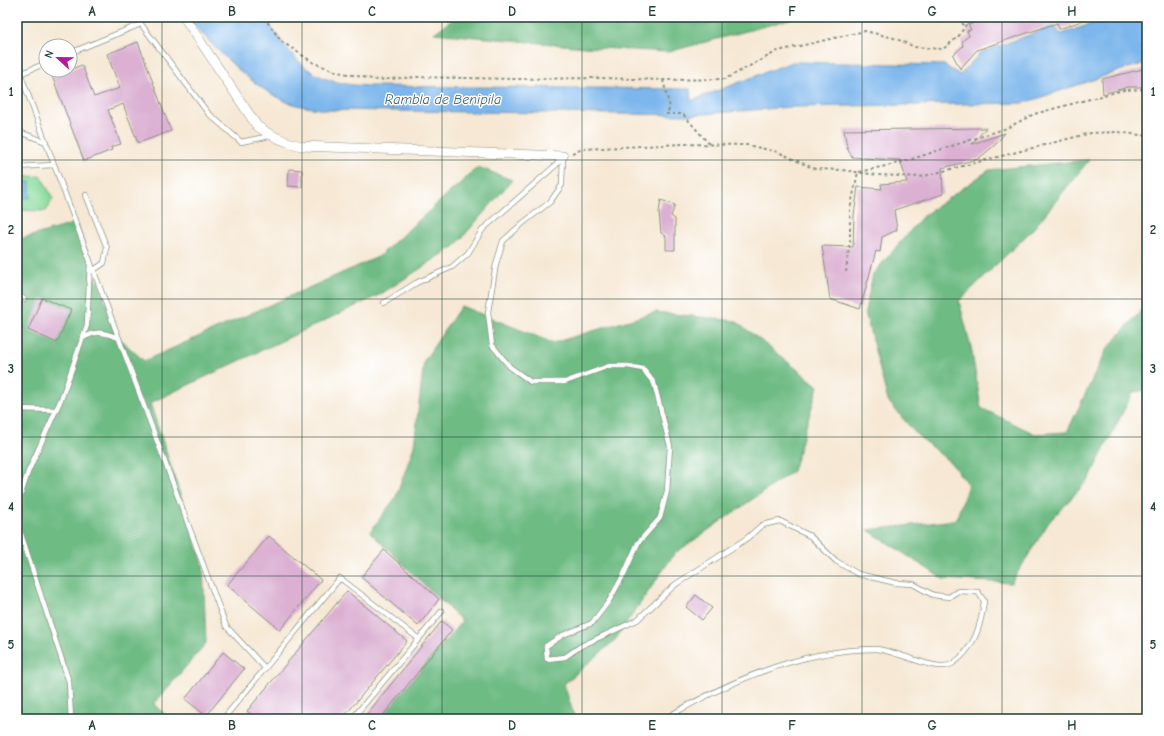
<svg xmlns="http://www.w3.org/2000/svg" width="1164" height="736" font-family="'Comic Neue',sans-serif">
<style>
.green{fill:#88db9c;stroke:#548c68}
.forest{fill:#6ebb84;stroke:#467c5c}
.water{fill:#7bb6ec;stroke:#4d7a90}
.building{fill:#dbb0d3}
.lines{fill:none;stroke-linecap:round;stroke-linejoin:round}
.service-casing{stroke:#8a9284;stroke-width:6}
.minor-casing{stroke:#8a9284;stroke-width:10}
.path{stroke:#8a9284;stroke-width:2;stroke-dasharray:3 3;stroke-linecap:butt}
.service{stroke:#fff;stroke-width:4.5}
.minor{stroke:#fff;stroke-width:9}
.grid{fill:none;stroke:#1f3d34;stroke-width:1;stroke-opacity:0.55}
.labels{text-anchor:middle;dominant-baseline:central;stroke-width:3;stroke-linejoin:round;paint-order:stroke}
.water-label{font-size:14px;font-style:italic;fill:#3b616b;stroke:#fff}
.neatline{fill:none;stroke:#1f3d34;stroke-width:1.5}
.grid-label{font-size:13px;text-anchor:middle;font-weight:bold;fill:#1f3d34}
</style>
<rect width="100%" height="100%" fill="#fff"/>
<filter id="ink" filterUnits="userSpaceOnUse"><feTurbulence type="fractalNoise" baseFrequency=".025" numOctaves="2"/><feDisplacementMap in="SourceGraphic" scale="8" xChannelSelector="R" yChannelSelector="G"/><feConvolveMatrix kernelMatrix="1 2 1 2 8 2 1 2 1" color-interpolation-filters="sRGB"/></filter>
<filter id="wash" filterUnits="userSpaceOnUse"><feTurbulence type="fractalNoise" baseFrequency=".012" numOctaves="4" result="noise"/><feDisplacementMap in="SourceGraphic" scale="16" xChannelSelector="R" yChannelSelector="G"/><feGaussianBlur stdDeviation="0.9" result="paint"/><feColorMatrix in="noise" values="0 0 0 0 0 0 0 0 0 0 0 0 0 0 0 0 0 1.4 0 .05"/><feComposite in="paint" operator="in"/></filter>
<g filter="url(#wash)">
<rect width="100%" height="100%" fill="#f6e8d4"/>
<path class="green" d="M41,176L53,199L46,211L17,210V177Z"/>
<path class="forest" d="M456,17H799L668,52L584,47L434,33Z
M1089,160L1033,229L959,301L971,347L981,408L1035,434L1067,432L1107,349L1147,304V390L1133,392L1089,479L1049,522L1011,583L943,579L868,530L956,520L968,485L951,463L917,435L888,401L865,312L873,274L923,216L989,170Z
M478,167L512,180L455,246L381,294L150,403L203,564L206,643L154,704L170,719H17V240L76,223L119,338L144,361L378,257Z
M461,306L553,343L656,312L736,321L818,386L793,471L674,554L615,640L564,684L575,719H379L462,621L370,532L396,497L414,446L424,361Z"/>
<path class="water" d="M186,17H264C297,62 307,83 367,86L690,89L691,101L792,62L944,65L960,75L980,53L1054,26L1061,34L1112,17H1147V63L1128,68L1024,103L791,107L690,115L327,110C314,108 300,107 287,102C247,84 216,48 186,17Z
M17,182H30V198H17Z"/>
<g id="blocks">
<path class="building" d="M965,17H1089L1090,18L1059,29L1057,23L977,50L960,69L953,55L963,46L962,41L969,36L967,31L971,30Z
M138,42L171,131L138,143L123,104L108,110L121,144L111,147L112,150L84,161L52,76L82,65L94,97L120,88L107,54Z
M1147,68V87H1128L1103,94L1102,79Z
M986,128L972,144L1005,133L995,145L978,159L942,168L943,194L894,210L897,230L882,237L880,252L876,251L860,309L830,299L822,246L853,247L854,215L858,187L882,189L881,184L907,182L900,160L852,157L847,147L844,130Z
M289,169L302,170V187L288,186Z
M661,200L675,205L671,216L675,219V250H666V236L661,233L659,212Z
M42,298L71,310L57,343L28,330Z
M269,536L321,580L280,630L227,585Z
M384,550L439,599L418,626L361,577Z
M347,591L407,641L342,719H257L247,711Z
M696,595L712,608L702,620L686,607Z
M442,621L452,630L380,719H363Z
M223,652L244,669L206,716L185,699Z"/>
</g>
</g>
<g filter="url(#ink)">
<use href="#blocks" fill-opacity="0" stroke="#8a9284" stroke-width="1"/>
<g class="lines">
<g class="service-casing">
<path id="service" d="M70,53L141,24L208,113L241,142L270,136
M17,65L226,626L265,668
M20,74L46,63
M17,131L46,142
M563,156L562,185L550,202L523,223L503,241L496,264L488,312L492,345L510,367L531,382H565L609,366H628L643,369L654,383L670,446L667,491L660,518L638,543L624,574L609,601L592,623L563,635L546,646L547,659L565,657L581,646L637,620L676,584L746,539L762,525L780,521L810,536L836,561L858,574L896,583L913,584L933,595L949,597L958,591L978,592L984,601C981,626 974,650 952,664C936,673 894,649 875,649C801,649 727,682 664,719
M17,167L54,165
M86,195L107,248L104,263L94,270
M17,295L24,299
M384,303L416,283L452,267L468,253L483,229L556,165L563,156
M82,339C97,329 104,333 119,338
M17,409L57,410
M71,719L69,682L20,531V497L28,472L62,397L87,325L90,263
M223,719L340,578L419,639
M352,719L442,611"/>
</g>
<g class="minor-casing">
<path id="minor" d="M184,17L257,126C271,136 284,142 301,146L563,156"/>
</g>
<path class="path" d="M264,17L281,41L314,63L338,72L377,80L416,77L514,79L601,78L663,80L725,79L778,51L865,31L894,38L915,47L943,49L958,37L966,25L992,17
M960,17L964,27
M663,80L670,108L666,114
M666,114H683L709,144
M572,153L583,149L682,144L747,145L778,152L815,169L842,170L878,175L920,177L1091,133L1118,132L1147,136
M859,172L903,162L1007,128L1034,114L1124,90L1147,89
M846,272L850,240V210L858,172"/>
<use href="#service" class="service"/>
<use href="#minor" class="minor"/>
</g>
</g>
<path class="grid" d="M162,17V719M302,17V719M442,17V719M582,17V719M722,17V719M862,17V719M1002,17V719M17,160H1147M17,299H1147M17,437H1147M17,576H1147"/>
<g class="labels">
<g class="water-label">
<text x="443" y="99">Rambla de Benipila</text>
</g>
</g>
<rect width="1164" height="736" fill="none" stroke="#fff" stroke-width="44"/>
<g transform="translate(58 58) rotate(292)"><circle r="19" fill="#ffffff" stroke="#a5b1ae"/>
<path d="M0-3L7 15L0 10L-7 15Z" fill="#b5179e"/>
<text y="-6" font-size="11" font-weight="bold" text-anchor="middle" fill="#1f3d34">N</text>
</g>
<rect x="22" y="22" width="1120" height="692" class="neatline"/>
<g class="grid-label">
<text x="92" y="16">A</text>
<text x="232" y="16">B</text>
<text x="372" y="16">C</text>
<text x="512" y="16">D</text>
<text x="652" y="16">E</text>
<text x="792" y="16">F</text>
<text x="932" y="16">G</text>
<text x="1072" y="16">H</text>
<text x="11" y="96">1</text>
<text x="1153" y="96">1</text>
<text x="11" y="234">2</text>
<text x="1153" y="234">2</text>
<text x="11" y="373">3</text>
<text x="1153" y="373">3</text>
<text x="11" y="511">4</text>
<text x="1153" y="511">4</text>
<text x="11" y="649">5</text>
<text x="1153" y="649">5</text>
<text x="92" y="730">A</text>
<text x="232" y="730">B</text>
<text x="372" y="730">C</text>
<text x="512" y="730">D</text>
<text x="652" y="730">E</text>
<text x="792" y="730">F</text>
<text x="932" y="730">G</text>
<text x="1072" y="730">H</text>
</g>
</svg>
